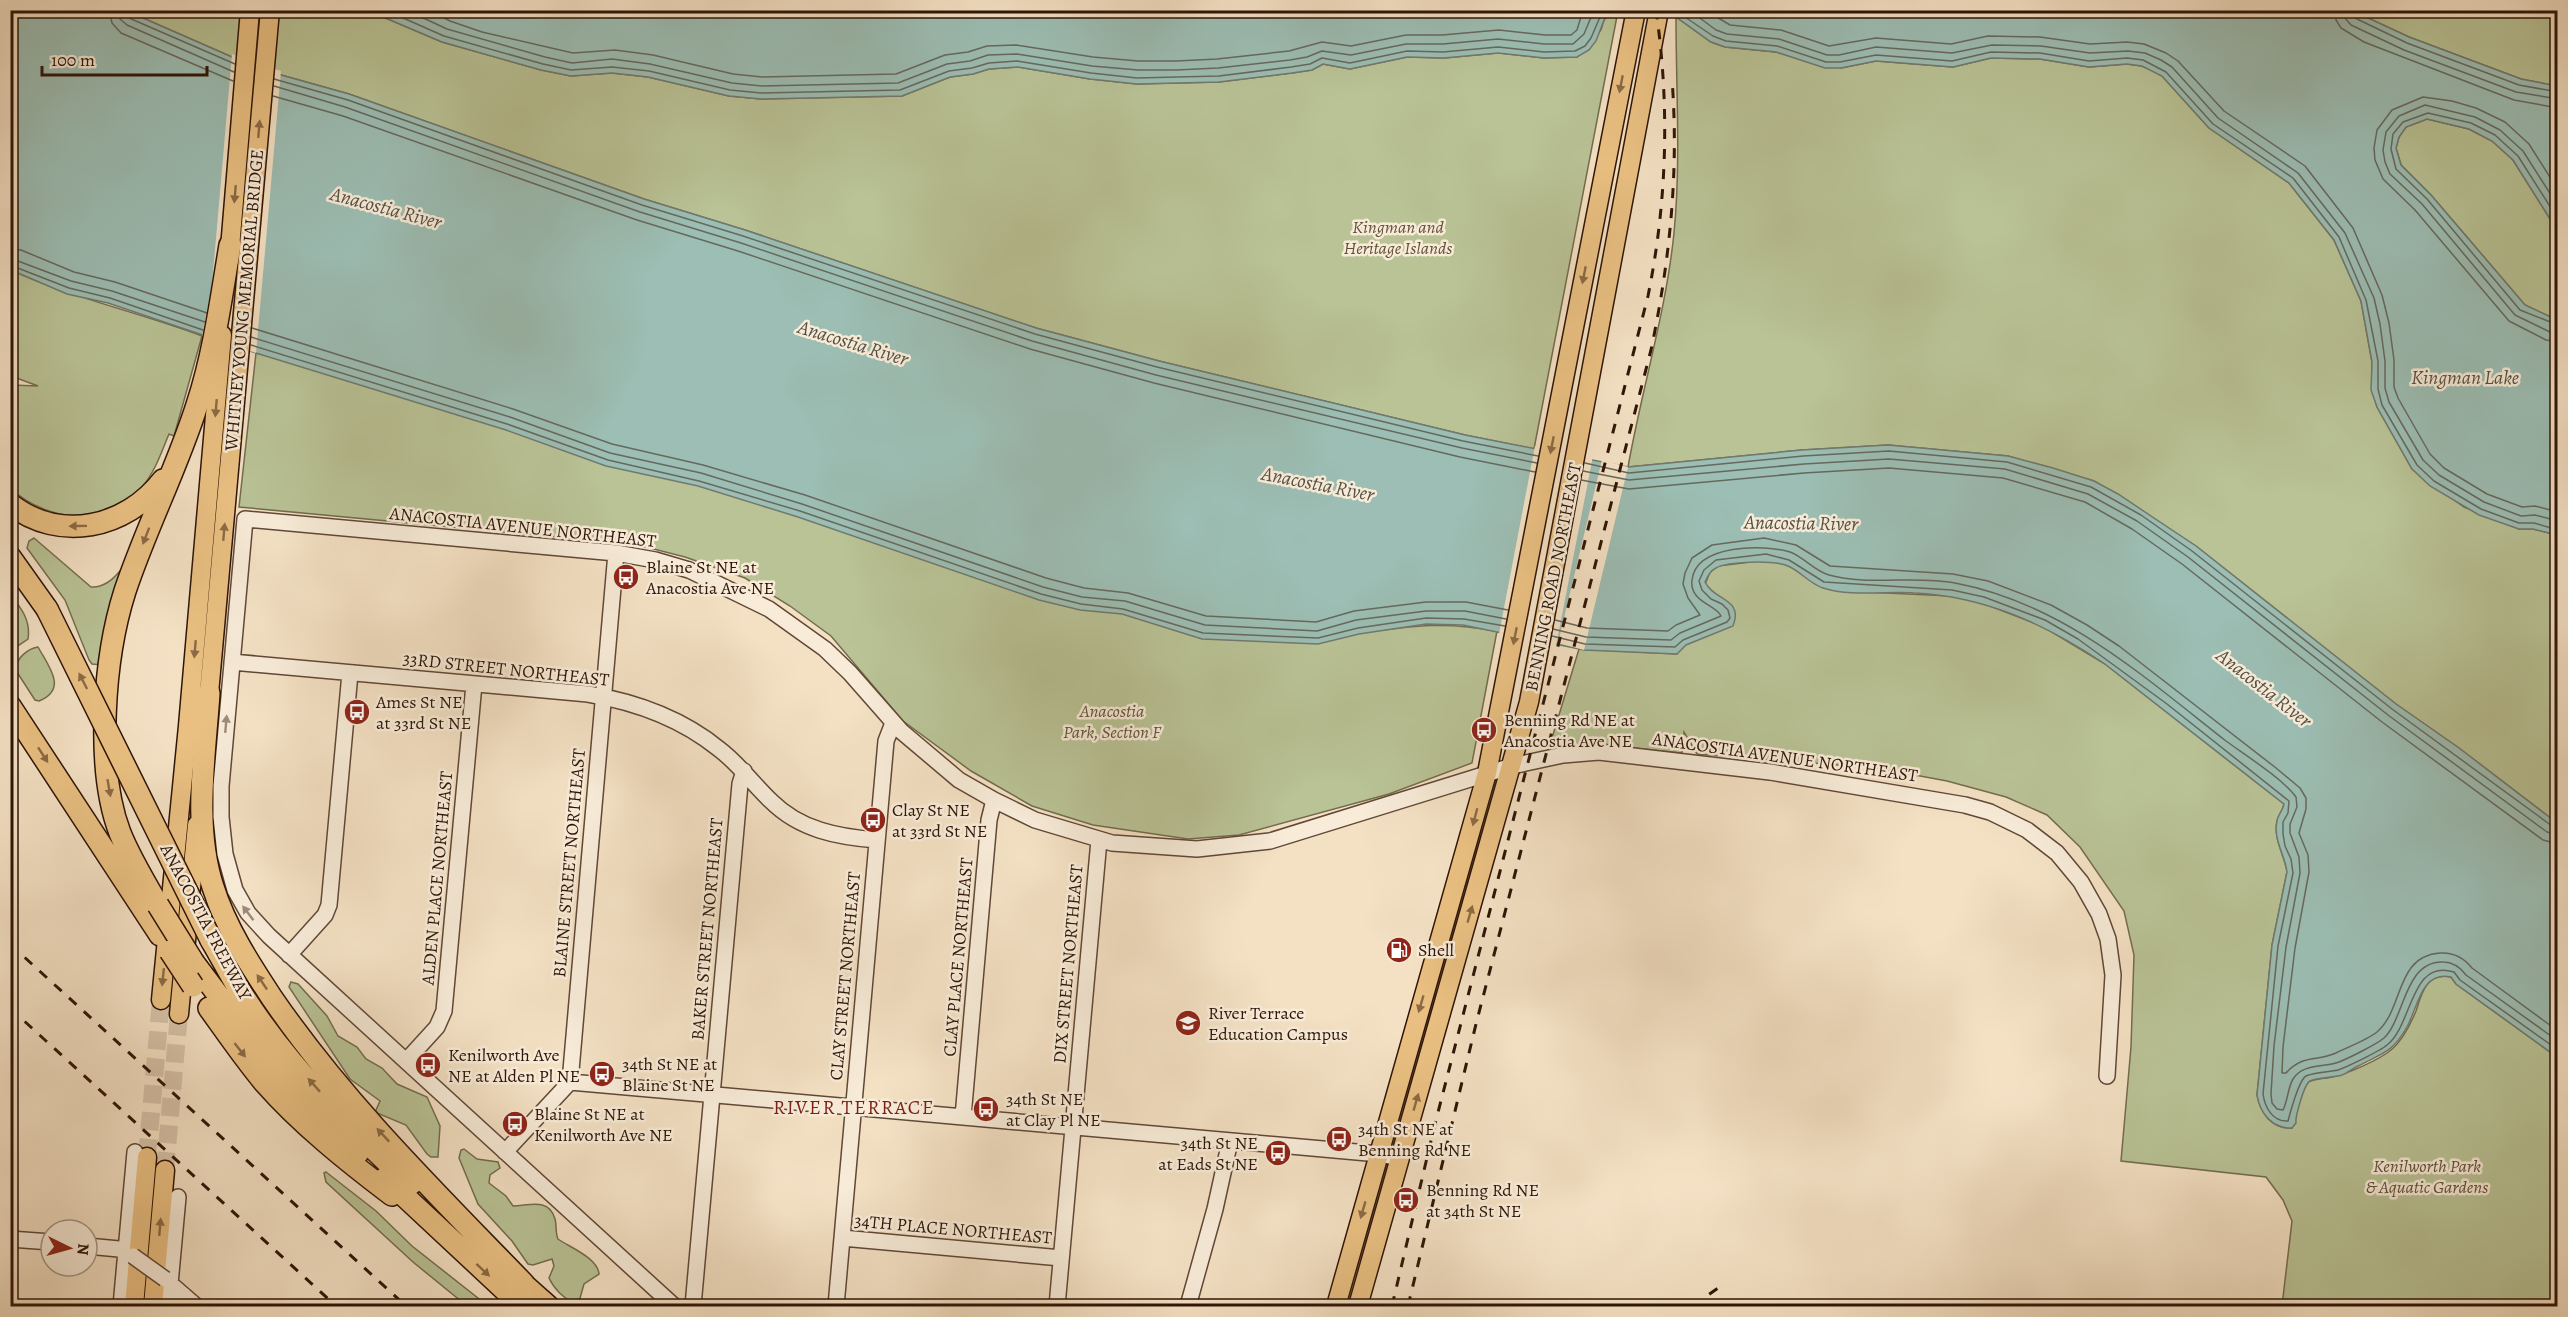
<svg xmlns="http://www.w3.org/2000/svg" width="2568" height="1317" font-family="Alegreya,serif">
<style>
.green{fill:#b9c396;stroke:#746c4e;stroke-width:1.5}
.water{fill:#9cbeb4;stroke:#707a6f;stroke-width:1.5}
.pier{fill:#f4e1c4}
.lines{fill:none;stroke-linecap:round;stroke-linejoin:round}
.shore{stroke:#65695e;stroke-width:1.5}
.major-tunnel{stroke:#d6c2a8;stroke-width:18;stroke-dasharray:18 9;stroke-linecap:butt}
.minor-casing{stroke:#604736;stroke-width:18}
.major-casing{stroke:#2e1407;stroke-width:21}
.highway-casing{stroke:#2e1407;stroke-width:24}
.minor{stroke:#f8ecd9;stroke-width:15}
.major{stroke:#eac082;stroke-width:18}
.highway{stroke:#eac082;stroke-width:21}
.rail{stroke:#2e1407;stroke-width:3;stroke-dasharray:10 10;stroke-linecap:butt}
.minor-bridge-casing{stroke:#604736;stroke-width:18;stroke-linecap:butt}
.highway-bridge-casing{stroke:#2e1407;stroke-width:24;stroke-linecap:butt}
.minor-bridge{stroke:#f8ecd9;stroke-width:15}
.highway-bridge{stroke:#eac082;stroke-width:21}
.oneway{fill:#8c6a44}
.oneway2{fill:#9d8b7a}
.labels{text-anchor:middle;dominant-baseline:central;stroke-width:5;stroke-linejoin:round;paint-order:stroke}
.park-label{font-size:18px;font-style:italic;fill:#5f5139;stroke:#f8ecd9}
.street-label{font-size:18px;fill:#2e1407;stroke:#f8ecd9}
.poi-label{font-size:18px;fill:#2e1407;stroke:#f8ecd9;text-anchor:start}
.water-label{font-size:20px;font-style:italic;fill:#545044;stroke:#f8ecd9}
.neighbourhood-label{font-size:20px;letter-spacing:1.5px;fill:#7a1f14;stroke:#f8ecd9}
</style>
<rect width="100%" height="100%" fill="#f4e1c4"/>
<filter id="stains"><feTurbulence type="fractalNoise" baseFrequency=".00333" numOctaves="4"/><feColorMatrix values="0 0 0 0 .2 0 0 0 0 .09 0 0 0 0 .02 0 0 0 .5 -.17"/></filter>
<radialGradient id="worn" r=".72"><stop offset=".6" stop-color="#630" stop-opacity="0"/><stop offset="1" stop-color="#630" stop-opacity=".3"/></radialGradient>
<path class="green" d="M127,11H369L442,42L541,70L571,76L612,73L648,77L729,96L761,99L902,96L950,77L973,74L989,69L1018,67L1090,79L1137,84L1177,83L1219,82L1292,73L1312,70L1323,64L1350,69L1407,57L1444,58L1498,53L1544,58L1577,57L1601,30L1604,20L1611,11H1618L1534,449L1465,435L1159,361L1036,328L745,230L644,199L349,94L281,75L232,57Z
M2353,11H2557V86L2521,79L2409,37Z
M1676,17L1711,42L1725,47L1776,52L1841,68L1876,61L1953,67L1991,58L2040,59L2089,67L2127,64L2142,66L2154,71L2162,76L2209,128L2289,183L2334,240L2361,301L2372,362V390L2377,407L2412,469L2464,507L2519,529H2533L2553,534L2557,537V823L2459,748L2396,704L2196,546L2094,481L2008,456L1888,445L1802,450L1628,467C1642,388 1666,312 1674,233C1681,162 1676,89 1676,17Z
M2427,119L2469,129L2492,141L2513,160L2557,230V320L2525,305L2431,195L2401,165L2396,148L2399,137L2406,127Z
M11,270C72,298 138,312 202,336L174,436L169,434C161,453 155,472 142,487C106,529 49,522 11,489V385L38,386L11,376Z
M256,353L1359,633C1412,626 1444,621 1497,631L1472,763L1389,794L1239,835L1188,839L1093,825L1032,806L971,771L903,721L831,636L790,606L745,578L685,557L634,544L239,507Z
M34,538L91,587C105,588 115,578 123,567L103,665L92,664L89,660L65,600L27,548L29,541Z
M1767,560L1787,565L1843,591L1951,596L1982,603L2042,626L2105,664L2284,804C2283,810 2278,815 2277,821C2273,840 2285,855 2287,872L2272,945L2257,1095C2260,1113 2272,1129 2292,1128C2294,1121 2303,1088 2306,1084C2311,1078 2325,1079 2332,1077C2347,1074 2379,1060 2391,1050C2402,1041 2411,1023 2416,1011C2422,992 2427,972 2451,977L2456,984L2557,1057V1306H2282L2292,1221L2283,1200L2266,1177L2121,1161L2131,1047L2134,955L2124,911L2080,847L2047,815L2006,797L1947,781L1877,768L1697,754L1684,732L1682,753L1594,744L1549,748L1579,649L1677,654L1710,572L1718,566Z
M10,594C21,608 31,620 28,639L16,647L11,644Z
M38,647C49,667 68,689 39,701L35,700L15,669C17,658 27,649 38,647Z
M291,982L298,984L327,1016L338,1036L357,1047L366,1059L382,1068L397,1084L427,1097L440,1126L438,1157H431L427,1154L406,1125L377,1113L376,1110L380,1101L350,1079L289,987Z
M464,1149L477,1159L498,1162L500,1168L490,1175L489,1183L506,1196L513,1206C528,1206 549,1197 555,1219C557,1226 555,1232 558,1239C569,1247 598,1258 599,1274L584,1284L578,1305H575C564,1297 555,1291 549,1278L554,1266L552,1259L533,1265L528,1264L512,1241L478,1204L459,1158L461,1150Z
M326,1172L376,1211L412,1246L488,1306H467L413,1262L326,1182L324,1173Z"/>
<path class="water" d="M11,11H127L232,57L281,75L349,94L644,199L745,230L1036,328L1159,361L1465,435L1628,467L1802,450L1888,445L2008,456L2053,468L2094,481L2118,494L2196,546L2396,704L2459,748L2557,823V1057L2456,984L2451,977C2421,971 2418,1007 2407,1027C2392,1053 2383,1053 2358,1066C2352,1069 2347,1073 2342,1075C2332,1078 2318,1077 2310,1081C2304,1084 2295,1118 2296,1123L2292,1128C2272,1129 2260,1113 2257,1095L2272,945L2287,872C2285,855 2273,840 2277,821C2278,815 2283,810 2284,804L2105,664C2047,625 1985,596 1914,593C1885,591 1851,597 1823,588C1810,584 1800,571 1788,566C1775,560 1728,561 1716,568C1710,571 1708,576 1705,582C1714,601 1744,598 1733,626L1686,645L1677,654L1584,650L1463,625L1426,624L1359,634L1318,644L1202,639L1122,614L1080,610L1039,600L798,517L698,486L606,466L506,430L256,353L108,303L67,294L11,270Z
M369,11H1611L1604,20L1596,41L1589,50L1577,57L1544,58L1498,53L1444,58L1407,57L1350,69L1323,64L1312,70L1292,73L1219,82L1177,83L1137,84L1090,79L1018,67L989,69L973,74L950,77L902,96L761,99L729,96L648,77L612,73L571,76L541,70L442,42Z
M1640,11H2353L2409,37L2521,79L2557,86V230L2513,160L2492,141L2469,129L2427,119L2406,127L2399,137L2396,148L2401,165L2431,195L2525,305L2557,320V537L2553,534L2533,529H2519L2479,515L2430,486L2412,469L2377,407L2371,390L2372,362L2361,301L2334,240L2289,183L2209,128L2162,76L2142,66L2127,64L2089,67L2040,59L1991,58L1953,67L1876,61L1841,68H1825L1776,52L1725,47L1711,42L1676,17Z"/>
<path class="pier" d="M232,54L281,71L256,353L202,336L212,284Z
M1535,446L1593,456L1556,646L1499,634Z
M1602,460L1628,467L1584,650L1558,643Z"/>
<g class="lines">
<path class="shore" d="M109,10L112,23L121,33L233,81
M118,10L120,19L127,25L234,72
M126,10L129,18L235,64
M385,10L444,36L543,64L571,70L612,67L649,71L730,90L761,93L900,90L949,71L972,68L989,63L1017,61L1091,73L1137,78L1177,77L1219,76L1291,67L1310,64L1322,58L1350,63L1407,51L1443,52L1498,47L1544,52L1575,51L1585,46L1591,38L1603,10
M406,10L447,29L545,57L572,63L612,59L650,64L732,83L762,86L898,83L947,64L970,61L988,55L1017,54L1092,66L1138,70H1176L1218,68L1290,60L1307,57L1322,51L1351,55L1406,44H1443L1498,39L1544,44H1573L1584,34L1594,10
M429,10L450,21L482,32L573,53L615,50L653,55L733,74L762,77L896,74L945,55L968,52L987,46L1016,45L1093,57L1138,61H1176L1217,59L1289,51L1322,42L1351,46L1406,35H1442L1499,30L1545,35H1571L1577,30L1583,10
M1671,10L1679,13L1713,36L1726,41L1777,46L1826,62H1840L1876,55L1952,61L1991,52L2040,53L2089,61L2127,58L2143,60L2166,72L2213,124L2293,178L2339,237L2366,300L2378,361V389L2382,405L2417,465L2434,481L2481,509L2519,523H2534L2558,530
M1689,10L1716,30L1727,34L1779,39L1827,55H1839L1876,47L1952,53L1992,45L2041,46L2090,53L2128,51L2145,53L2161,60L2172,67L2218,118L2298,173L2345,233L2374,298L2380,324L2385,361V388L2389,402L2423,460L2439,475L2484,502L2521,516L2535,515L2558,521
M1705,10L1730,25L1781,30L1829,46L1876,38L1951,44L1988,36L2040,37L2090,44L2127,42L2144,44L2166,53L2178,61L2224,111L2305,166L2353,228L2382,295L2389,323L2394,360V387L2398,398L2430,454L2444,468L2487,494L2522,507L2535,506L2558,512
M2335,10L2336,20L2341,28L2364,42L2514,100L2558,108
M2344,10L2345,18L2351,25L2404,50L2516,92L2558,99
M2351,10L2355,18L2407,43L2519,85L2558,92
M274,79L348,100L642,205L743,236L1035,334L1157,367L1463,441L1538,456
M274,86L345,107L640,212L741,243L1032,341L1156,375L1462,448L1537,463
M273,96L343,116L637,220L738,251L1030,349L1154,383L1460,457L1535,472
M2558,190L2529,144L2505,122L2476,108L2452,101L2423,97L2392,110L2377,130L2374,148L2375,160L2383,179L2415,210L2509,321L2546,340L2558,342
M2558,206L2523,151L2500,130L2475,117L2425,105L2399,116L2386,132L2383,150L2385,162L2390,174L2422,204L2515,315L2550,332L2558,333
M2558,219L2518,156L2495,135L2471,123L2428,113L2403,122L2393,134L2391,149L2396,169L2427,199L2520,310L2558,325
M10,249L21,250L74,272L115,282L207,313
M10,258L71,281L112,291L205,322
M10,265L69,288L110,298L203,330
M252,328L513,409L612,444L703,465L805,495L1046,578L1084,588L1128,593L1206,616L1316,622L1354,611L1426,602H1466L1508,610
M251,337L510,417L610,453L701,473L802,504L1043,587L1082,597L1125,601L1205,625L1317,631L1356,620L1426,611H1465L1506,619
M251,345L507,424L608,460L699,481L800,511L1041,594L1081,604L1123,609L1203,633L1318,638L1358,628L1426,618L1464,619L1505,626
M1585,463L1629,473L1803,456L1889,451L2007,462L2091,487L2141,515L2192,551L2392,709L2552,826L2558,827
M1583,471L1629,480L1804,464L1889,459L2005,469L2088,494L2137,521L2188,557L2388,715L2547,832L2558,835
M1581,480L1629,489L1804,473L1889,468L2003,478L2085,502L2132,529L2182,564L2382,722L2543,840L2558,844
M1555,620L1587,628L1668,631L1676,625L1700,615L1688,598L1683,584L1685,573L1692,558L1712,545L1764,538L1796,545L1830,566L1953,574L1988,581L2051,605L2087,625L2119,646L2276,768L2300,788L2306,798V809L2299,833L2308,855L2309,872L2295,948L2283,1047L2282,1073H2286C2303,1054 2316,1062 2336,1053C2348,1047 2367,1040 2377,1032C2404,1009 2395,956 2440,953C2454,952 2464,958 2472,968L2558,1031
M1553,629L1586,637L1671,640L1680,633L1721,616C1717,605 1689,602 1692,580C1696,544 1764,544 1790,552C1804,557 1814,571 1829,575C1869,586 1914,575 1955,583C2062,603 2143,676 2226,741C2245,755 2283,779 2296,797L2297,807L2290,824V833L2299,857L2300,873L2286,947L2274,1046L2271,1094L2272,1103L2277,1109L2283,1110C2288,1100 2288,1087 2293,1079C2303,1063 2323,1068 2339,1062C2349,1058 2377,1044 2384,1038C2405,1018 2404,961 2443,962C2453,962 2460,967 2466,975L2558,1041
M1552,636L1585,644L1675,647L1683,640L1727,622L1730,618L1728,610L1722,604L1711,599L1702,590L1699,581L1704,570L1716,560L1766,554L1789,560L1824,582L1952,590L1984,597L2045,620L2078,639L2167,704L2289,801L2288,813L2283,822V834L2285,846L2291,859L2293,873L2278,946L2263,1094C2265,1108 2273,1122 2288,1121C2290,1113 2299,1080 2306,1076C2314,1072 2329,1072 2338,1070C2347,1067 2380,1051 2387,1045C2413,1025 2410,958 2454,972L2460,980L2558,1050"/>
<path class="major-tunnel" d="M147,1157L161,1000
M165,1170L179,1014"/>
<g class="minor-casing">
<path id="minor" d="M232,662L588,694C636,702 681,718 719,749C739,764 753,784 771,801C800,830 838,837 877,840
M289,955L325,915L329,905L350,673
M406,1061L437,1027L444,1011L474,684
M570,1082L1379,1154L1399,1158
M963,1117L989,820L994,800
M505,1152L570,1082L616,553
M842,1238L1061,1258
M10,1239L51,1242
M87,1246L119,1249L133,1256
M165,1279L196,1306
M121,1306L135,1152
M168,1306L178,1197
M674,1306L269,936L248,913L235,890L225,854L221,817V786L245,519L616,553L655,560L689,570L769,609L825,649L850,673L901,731L959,780L994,800L1035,820L1112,843L1197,849L1270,841L1512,766L1563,755L1599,752L1770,772L1965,805L1990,812L2027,830L2057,853L2081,882L2099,914L2108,939L2113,975L2107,1076
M693,1306L740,784L744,771
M836,1306L883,775L886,741L893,723
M1057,1306L1099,840
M1188,1306L1215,1209L1230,1141"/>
</g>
<g class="major-casing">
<path id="major" d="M229,260L250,10
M208,705L270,10
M161,1000L188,726L222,335
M179,1014L197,825
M134,1306L147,1157
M153,1306L165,1170
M1336,1306L1487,773L1636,10
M1358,1306L1529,702L1659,10"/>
</g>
<g class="highway-casing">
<path id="highway" d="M10,504C60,543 126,528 163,480
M10,557L47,609
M209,693C205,755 193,826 213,887C226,928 249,963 272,998C344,1103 436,1193 524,1284
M10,706L160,935
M158,905C144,881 130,858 120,833C95,768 104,657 125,591C146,528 177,468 197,405C214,353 221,299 230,245
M211,940C223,960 233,981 246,1000C290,1068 351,1130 411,1184
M194,963L264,1056L290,1087L358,1153
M209,1008C227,1033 244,1058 264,1082C301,1124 347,1161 392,1195
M385,1178L522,1306
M513,1275L548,1306"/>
</g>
<use href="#minor" class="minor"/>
<use href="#major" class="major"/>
<use href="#highway" class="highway"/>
<path class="rail" d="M10,944L406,1306
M10,1008L336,1306
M1392,1306L1434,1128L1648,296C1667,202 1670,106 1656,10
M1408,1306L1476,1024L1651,350C1670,260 1679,171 1672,79
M1693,1306L1718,1288"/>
<g class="minor-bridge-casing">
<path id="minor-bridge" d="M133,1256L165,1279"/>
</g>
<g class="highway-bridge-casing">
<path id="highway-bridge" d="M47,609L211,940
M158,905L194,963
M170,951L193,986"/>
</g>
<use href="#minor-bridge" class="minor-bridge"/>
<use href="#highway-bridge" class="highway-bridge"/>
</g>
<defs><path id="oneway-solid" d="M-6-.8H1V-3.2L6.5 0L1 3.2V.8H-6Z" transform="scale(1.5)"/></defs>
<g class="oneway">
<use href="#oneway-solid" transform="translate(1621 84) rotate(101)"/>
<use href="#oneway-solid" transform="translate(259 129) rotate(-85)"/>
<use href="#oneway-solid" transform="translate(235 194) rotate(95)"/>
<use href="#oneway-solid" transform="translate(1584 275) rotate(101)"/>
<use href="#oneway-solid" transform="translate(216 408) rotate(95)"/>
<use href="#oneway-solid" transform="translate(1552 445) rotate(101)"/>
<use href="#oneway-solid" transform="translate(78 526) rotate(179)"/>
<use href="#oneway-solid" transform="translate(224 532) rotate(-85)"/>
<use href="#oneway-solid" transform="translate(146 536) rotate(111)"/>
<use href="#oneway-solid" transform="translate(1515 636) rotate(101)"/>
<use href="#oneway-solid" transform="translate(195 649) rotate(95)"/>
<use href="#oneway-solid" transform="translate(83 681) rotate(-117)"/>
<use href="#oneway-solid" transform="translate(43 755) rotate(57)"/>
<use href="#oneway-solid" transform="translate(109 788) rotate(80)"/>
<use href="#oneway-solid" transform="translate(1475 817) rotate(105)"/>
<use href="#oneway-solid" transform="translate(1470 914) rotate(-74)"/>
<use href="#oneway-solid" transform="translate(163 977) rotate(96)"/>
<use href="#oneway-solid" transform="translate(262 982) rotate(-124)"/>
<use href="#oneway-solid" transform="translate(1421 1004) rotate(106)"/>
<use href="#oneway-solid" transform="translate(240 1050) rotate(52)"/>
<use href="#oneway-solid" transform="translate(314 1085) rotate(-132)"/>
<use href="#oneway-solid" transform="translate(1416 1102) rotate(-74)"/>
<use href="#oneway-solid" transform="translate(383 1135) rotate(-133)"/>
<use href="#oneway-solid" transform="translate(1363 1210) rotate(106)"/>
<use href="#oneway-solid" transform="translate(160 1227) rotate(-85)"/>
<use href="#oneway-solid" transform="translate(483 1270) rotate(43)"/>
</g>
<g class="oneway2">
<use href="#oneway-solid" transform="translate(226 724) rotate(-85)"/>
<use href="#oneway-solid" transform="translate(248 913) rotate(-127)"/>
</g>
<defs>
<g id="bus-disc" transform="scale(1.35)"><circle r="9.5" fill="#8f2418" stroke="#f8ecd9"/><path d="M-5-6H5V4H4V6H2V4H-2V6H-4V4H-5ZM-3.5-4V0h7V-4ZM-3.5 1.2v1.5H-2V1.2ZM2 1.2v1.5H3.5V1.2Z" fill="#fff"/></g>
<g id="fuel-disc" transform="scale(1.35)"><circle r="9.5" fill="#8f2418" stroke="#f8ecd9"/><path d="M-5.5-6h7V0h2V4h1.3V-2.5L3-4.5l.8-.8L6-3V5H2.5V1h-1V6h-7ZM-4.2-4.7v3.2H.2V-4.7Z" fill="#fff"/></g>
<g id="school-disc" transform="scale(1.35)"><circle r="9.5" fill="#8f2418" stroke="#f8ecd9"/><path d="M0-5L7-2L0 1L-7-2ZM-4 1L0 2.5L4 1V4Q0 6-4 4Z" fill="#fff"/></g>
</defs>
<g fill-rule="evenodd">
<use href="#bus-disc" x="626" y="577"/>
<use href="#bus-disc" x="357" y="712"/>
<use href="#bus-disc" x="1484" y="730"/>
<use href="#bus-disc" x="873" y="820"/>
<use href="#fuel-disc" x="1399" y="950"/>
<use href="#school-disc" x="1188" y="1023"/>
<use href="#bus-disc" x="428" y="1065"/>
<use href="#bus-disc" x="602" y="1074"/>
<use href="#bus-disc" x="986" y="1109"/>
<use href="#bus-disc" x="515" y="1124"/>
<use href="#bus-disc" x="1339" y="1139"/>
<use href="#bus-disc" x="1278" y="1153"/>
<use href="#bus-disc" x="1406" y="1200"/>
</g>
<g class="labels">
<g class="park-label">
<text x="1398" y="227">Kingman and<tspan x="1398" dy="21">Heritage Islands</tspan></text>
<text x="1112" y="711">Anacostia<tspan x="1112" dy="21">Park, Section F</tspan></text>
<text x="2427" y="1166">Kenilworth Park<tspan x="2427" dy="21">&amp; Aquatic Gardens</tspan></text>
</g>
<g class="street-label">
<text transform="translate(244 300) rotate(-85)">WHITNEY YOUNG MEMORIAL BRIDGE</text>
<text transform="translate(523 527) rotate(6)">ANACOSTIA AVENUE NORTHEAST</text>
<text transform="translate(1553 577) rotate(-79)">BENNING ROAD NORTHEAST</text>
<text transform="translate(506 669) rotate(6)">33RD STREET NORTHEAST</text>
<text transform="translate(1785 757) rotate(8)">ANACOSTIA AVENUE NORTHEAST</text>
<text transform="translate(569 863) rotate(-85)">BLAINE STREET NORTHEAST</text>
<text transform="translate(437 878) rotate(-85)">ALDEN PLACE NORTHEAST</text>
<text transform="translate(206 922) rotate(62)">ANACOSTIA FREEWAY</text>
<text transform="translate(707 929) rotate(-85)">BAKER STREET NORTHEAST</text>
<text transform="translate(958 957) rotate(-85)">CLAY PLACE NORTHEAST</text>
<text transform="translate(1068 964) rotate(-85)">DIX STREET NORTHEAST</text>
<text transform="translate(845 976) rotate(-85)">CLAY STREET NORTHEAST</text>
<text transform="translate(953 1229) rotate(5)">34TH PLACE NORTHEAST</text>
</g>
<g class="poi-label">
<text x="646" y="567">Blaine St NE at<tspan x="646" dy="21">Anacostia Ave NE</tspan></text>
<text x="376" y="702">Ames St NE<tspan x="376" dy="21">at 33rd St NE</tspan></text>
<text x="1504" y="720">Benning Rd NE at<tspan x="1504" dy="21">Anacostia Ave NE</tspan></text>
<text x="892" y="810">Clay St NE<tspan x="892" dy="21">at 33rd St NE</tspan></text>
<text x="1418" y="950">Shell</text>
<text x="1208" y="1013">River Terrace<tspan x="1208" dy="21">Education Campus</tspan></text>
<text x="448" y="1055">Kenilworth Ave<tspan x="448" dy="21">NE at Alden Pl NE</tspan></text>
<text x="622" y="1064">34th St NE at<tspan x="622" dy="21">Blaine St NE</tspan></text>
<text x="1006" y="1099">34th St NE<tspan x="1006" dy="21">at Clay Pl NE</tspan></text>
<text x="534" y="1114">Blaine St NE at<tspan x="534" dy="21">Kenilworth Ave NE</tspan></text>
<text x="1358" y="1129">34th St NE at<tspan x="1358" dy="21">Benning Rd NE</tspan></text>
<text x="1258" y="1143" text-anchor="end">34th St NE<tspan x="1258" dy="21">at Eads St NE</tspan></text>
<text x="1426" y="1190">Benning Rd NE<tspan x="1426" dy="21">at 34th St NE</tspan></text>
</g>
<g class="water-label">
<text transform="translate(386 208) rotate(15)">Anacostia River</text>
<text transform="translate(853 343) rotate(17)">Anacostia River</text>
<text x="2465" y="377">Kingman Lake</text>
<text transform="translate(1318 484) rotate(11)">Anacostia River</text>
<text transform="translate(1801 523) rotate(1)">Anacostia River</text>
<text transform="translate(2264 688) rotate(38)">Anacostia River</text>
</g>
<g class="neighbourhood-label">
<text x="854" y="1107">RIVER TERRACE</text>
</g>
</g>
<rect width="2568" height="1317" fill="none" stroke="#f4e1c4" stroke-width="36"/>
<rect x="12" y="12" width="2544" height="1293" fill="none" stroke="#2e1407" stroke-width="3"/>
<rect x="18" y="18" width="2532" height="1281" fill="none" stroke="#2e1407" stroke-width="1.5"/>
<g transform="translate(69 1248) rotate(95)"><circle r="28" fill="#f8ecd9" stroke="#a79685" stroke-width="1.5"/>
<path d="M0-4.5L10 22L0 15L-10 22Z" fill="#8f2418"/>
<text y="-9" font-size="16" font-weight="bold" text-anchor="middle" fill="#2e1407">N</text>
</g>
<path d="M42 66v9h165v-9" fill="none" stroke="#2e1407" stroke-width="3"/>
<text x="51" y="66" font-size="18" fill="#2e1407" stroke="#f8ecd9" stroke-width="4.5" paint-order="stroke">100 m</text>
<rect width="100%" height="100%" filter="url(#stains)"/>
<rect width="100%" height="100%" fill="url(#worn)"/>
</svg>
